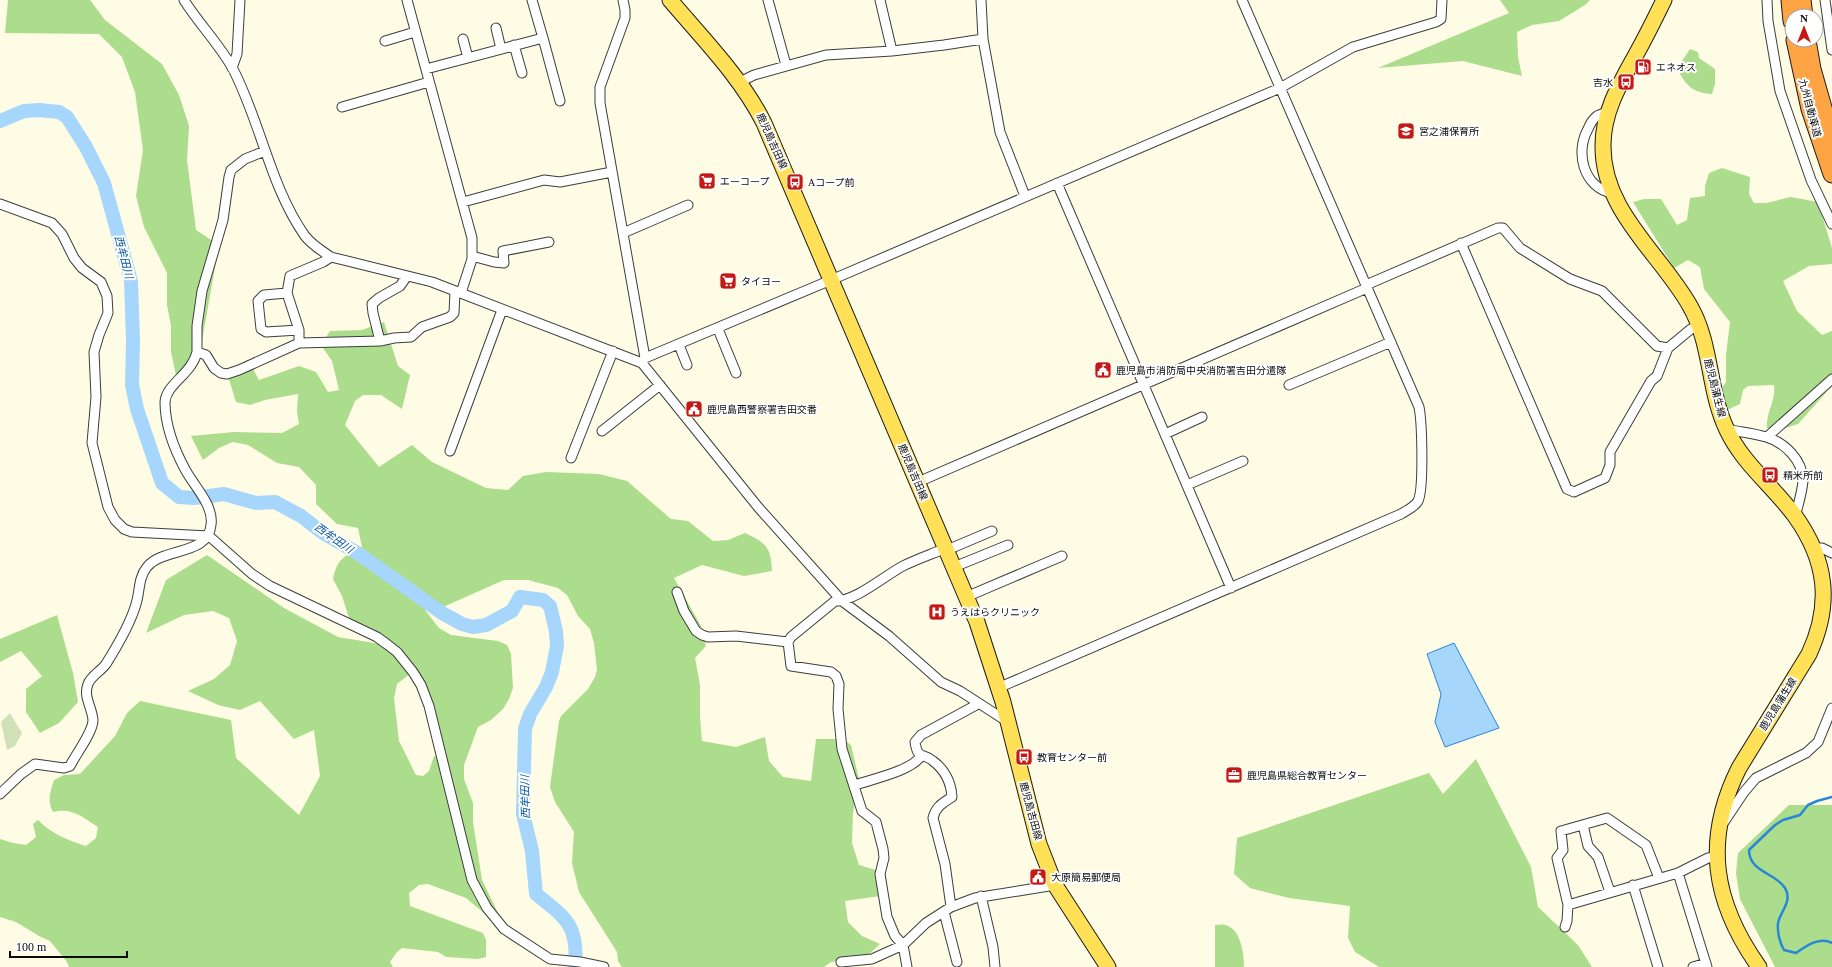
<svg xmlns="http://www.w3.org/2000/svg" width="1832" height="967" font-family="'Times New Roman','Noto Sans JP',serif">
<style>
.forest{fill:#acdd8c}
.cemetery{fill:#d1e1b7}
.water{fill:#a6d6fb;stroke:#2887d8}
.lines{fill:none;stroke-linecap:round;stroke-linejoin:round}
.stream{stroke:#2887d8;stroke-width:2.5}
.river{stroke:#a6d6fb;stroke-width:14}
.minor-casing{stroke:#3d3d3d;stroke-width:11}
.primary-casing{stroke:#1b1b1b;stroke-width:17}
.motorway-casing{stroke:#1b1b1b;stroke-width:19}
.minor{stroke:#fff;stroke-width:9}
.primary{stroke:#ffe056;stroke-width:15}
.motorway{stroke:#ffa444;stroke-width:17}
.labels{text-anchor:middle;dominant-baseline:central;stroke-width:4;stroke-linejoin:round;paint-order:stroke}
.poi-label{font-size:10px;fill:#0a0a0a;stroke:#fff;text-anchor:start}
.street-label{font-size:10px;fill:#0a0a0a;stroke:#fff}
.water-label{font-size:11px;font-style:italic;fill:#0b58a3;stroke:#fff}
</style>
<rect width="100%" height="100%" fill="#fffce6"/>
<path class="forest" d="M8,0H90L105,20L162,64L179,95L189,126L187,160L196,230L219,245L200,352L177,380L171,352V326L167,305V273L144,227L136,196L143,150L135,92L122,57L99,34L5,33Z
M1500,0H1590L1585,5L1559,21L1532,25L1517,32L1518,57L1522,76L1463,61L1378,68L1509,13Z
M1690,49L1698,52L1699,58L1715,69V84L1712,94C1696,93 1688,88 1680,74L1682,61Z
M1722,168L1750,177L1749,194L1754,203H1766L1791,197L1818,202L1832,248V264L1809,266L1783,281L1797,311L1822,335L1832,331V386L1798,424L1780,430L1767,428C1766,411 1776,402 1774,385L1748,386L1743,390L1740,404L1718,414L1714,400L1726,382V355L1730,322L1704,289L1700,267L1688,260L1674,268L1633,202L1644,199H1661L1677,225L1687,220L1690,198L1705,196V186L1709,173Z
M384,322L398,366L410,375L402,409L381,395H363L355,401L345,425L379,467L412,445L432,462L486,488L508,490L523,476L546,472L599,474L627,481L671,519L688,521L713,541L728,540L745,533C767,543 771,548 772,571L744,576L702,565L674,578L701,626L706,646L695,658L700,685V717L702,741L736,747L765,737L769,761L783,777L811,781L816,739H843L851,745L859,779L853,813L852,843L859,865L879,871L880,896L845,901L848,922L862,936L880,944L866,957L831,962L824,967H622L618,961L617,952L579,892L572,863L574,832L555,802L550,787L559,721L561,716L588,689L595,677L597,670L594,643L590,629L578,616L567,595L558,588L528,580H504L443,607L425,610L439,628L451,635L498,641L507,645L511,654L513,688L509,699L503,709L491,720L478,727L464,765V779L473,803V822L482,880L499,915C488,905 482,892 475,878L422,680L405,655L382,637L350,621L342,596L333,579C337,559 344,556 362,547L358,528L337,524L316,504V485L299,467L277,463L248,445L233,442L219,448L203,460L191,436L234,432L282,433L299,424L297,411L298,394L265,400L250,405L236,402L227,373L253,369L259,380L299,366L316,372L328,392L339,390L332,361L321,345L330,331L362,330Z
M207,555L284,608L338,637L380,644L396,657L411,673L397,684L394,698L399,741L416,775L423,776L429,771L434,756L438,757L468,881L478,901L491,919L466,898L428,884L419,885L409,893L410,906L483,933L486,940V957L478,959L446,957L438,952L402,948L397,952L390,962L393,967H69L67,962L50,941L39,936L16,922L0,917V839L13,843L26,845L36,837L33,824L38,820C52,834 67,840 86,846L96,838L98,827C82,817 72,807 53,812C47,801 50,792 54,780L64,775L80,774L115,736L127,713L140,701L231,720L236,758L299,815L320,776L314,730L294,739L260,701L240,710L218,705L188,691L214,679L230,665L237,641L229,618L213,611L184,615L146,633L166,580Z
M57,615L73,673L78,702L59,723L40,733L26,712V689L42,676L21,651L0,662V639Z
M1476,759L1531,867L1538,907L1578,945L1592,967H1379L1355,952L1348,938L1350,906L1289,898L1250,888L1234,874L1237,838L1429,773L1443,794Z
M1789,805H1832V967H1775L1740,899L1736,873L1738,853Z
M1215,925C1218,925 1222,924 1225,925C1241,928 1244,954 1244,967H1215Z"/>
<path class="cemetery" d="M10,713L22,733L15,746L7,750L1,722Z"/>
<path class="water" d="M1454,643L1499,728L1445,747L1435,722L1441,694L1427,654Z"/>
<g class="lines">
<path class="stream" d="M1832,797L1817,801L1808,805L1800,815L1783,820L1775,825L1749,850C1749,872 1776,873 1785,888C1793,901 1780,912 1778,923C1777,934 1779,941 1784,950L1796,953C1806,946 1820,936 1832,943"/>
<path class="river" d="M0,121L24,111L39,110L59,112L67,117L86,147L104,183L131,281L133,341L132,385L137,409L162,483L179,497L194,498L224,494L256,503L275,502L301,516L323,533L356,552L442,613L462,624L473,627L486,625L512,611L520,597L543,600L550,606L556,631L557,646L552,672L546,687L530,714L525,729L523,814L532,851L536,894C565,917 579,925 575,967"/>
<g class="minor-casing">
<path id="minor" d="M184,0C199,24 220,45 233,69C261,123 270,186 305,236C312,245 322,251 331,257L432,282L642,363L758,507L842,601L889,636L941,682L960,691L1008,722
M407,0L472,238V259L461,293
M623,0L625,10V18L600,87V103L645,358L642,363
M768,0L786,65
M880,0L892,51
M981,0L983,39L1000,132L1025,196
M1767,0L1768,21L1780,91L1811,180L1832,224
M1825,0L1832,50
M496,28L501,49
M543,38L560,101
M463,39L468,58
M385,41L415,32
M514,45L522,73
M232,68L237,54L240,0
M426,69L543,38L532,0
M740,82L754,75L826,55L892,51L944,45L983,39
M342,107L429,82
M1608,112C1605,113 1600,114 1597,116C1593,119 1590,124 1588,129C1575,152 1583,187 1612,193
M1057,183L1231,588
M463,202L544,180L560,182L612,172
M0,204L52,223L62,234L74,258L82,268L101,282L107,296L108,313L99,335L94,352L96,397L92,443L108,507L115,520L124,529L132,532L209,536L252,574L270,586L377,637L388,645L397,652L413,672L421,685L429,706L472,880L487,908L504,929L550,959L580,962L604,967
M623,233L688,205
M1461,243L1567,489L1574,492L1605,478L1610,465V452L1651,381L1657,376L1668,348
M472,256L494,262L504,263L503,251L549,242
M1366,285L1498,228H1503L1520,248L1570,279L1602,291L1657,346L1668,348L1691,329L1699,326
M287,293L264,295L258,301L261,329L266,332L299,330
M718,329L736,373
M380,341L394,338L411,337L422,327L450,317L454,313L455,291
M299,343V330L287,293L290,276L323,262L331,257
M679,345L687,365
M197,352V326L202,291L223,220L229,177L231,170L245,159L265,151
M645,358L831,280L1280,88L1353,47L1436,22L1441,19L1442,0
M1289,385L1391,342
M1726,429C1739,432 1753,433 1766,437C1784,442 1803,460 1803,481C1802,493 1798,505 1795,517
M602,431L660,385
M1165,434L1202,417
M1767,437L1832,379
M450,451L502,310
M571,458L613,351
M918,482L1367,288
M1187,485L1243,461
M1814,548H1822L1832,553
M947,550L992,531
M954,567L1008,545
M677,592L684,611L696,631L702,635L708,637L736,636L788,642
M966,597L1062,556
M998,688L1401,514C1407,510 1415,507 1418,501C1424,489 1422,422 1419,407L1242,0
M855,785C873,779 911,771 921,756
M0,794L21,774L35,764L64,768L70,766C76,754 93,732 93,720C92,707 83,697 88,684C91,676 101,671 106,664C116,648 131,622 136,604C140,592 138,578 147,567C163,547 208,556 211,525C214,506 195,487 186,471C175,451 165,425 165,402C166,384 192,374 197,352L206,355L214,368L221,373L227,374L239,370L299,343L380,341L373,313L372,304L379,298L400,286L407,276
M1724,822L1744,792L1756,778L1806,753L1818,742L1832,708
M1583,825L1588,846L1598,857L1610,892
M1678,873L1707,967
M1633,885L1658,967
M981,896L993,947L995,967
M1568,905L1557,858L1563,850L1561,831L1607,818L1646,845L1659,878
M951,907L945,864L933,818C936,806 943,803 952,797C951,782 945,770 933,761C923,752 918,761 915,742L921,735L978,704
M944,912L957,962
M1565,927L1567,921L1568,905L1678,873L1708,858L1717,857
M841,962L872,959L903,945L926,923L951,907L975,898L1055,885
M907,967L903,945L895,936L887,917L880,874L884,858L883,849L876,822L862,811L842,749L838,709L839,684L836,676L831,672L791,666L788,642L791,637L835,601C856,601 884,576 903,566C917,559 932,554 946,548
M1693,967L1706,963"/>
</g>
<g class="primary-casing">
<path id="primary" d="M670,0C703,39 741,77 764,123L977,622L1003,702L1039,844L1055,885L1108,967
M1664,0C1656,16 1648,33 1639,49C1623,79 1603,109 1603,145C1602,211 1660,253 1690,306C1712,344 1708,391 1727,430C1743,464 1773,486 1795,516C1827,561 1832,604 1809,654L1739,768C1703,840 1713,902 1759,967"/>
</g>
<g class="motorway-casing">
<path id="motorway" d="M1790,0L1792,21
M1802,0L1804,16
M1795,40L1810,109L1832,174
M1807,40L1812,69L1832,139"/>
</g>
<use href="#minor" class="minor"/>
<use href="#primary" class="primary"/>
<use href="#motorway" class="motorway"/>
</g>
<defs>
<g id="fuel-square" transform="scale(0.9)"><rect x="-9" y="-9" width="18" height="18" rx="4" fill="#c31a18" stroke="#fff"/><path d="M-5.5-6h7V0h2V4h1.3V-2.5L3-4.5l.8-.8L6-3V5H2.5V1h-1V6h-7ZM-4.2-4.7v3.2H.2V-4.7Z" fill="#fff"/></g>
<g id="bus-square" transform="scale(0.9)"><rect x="-9" y="-9" width="18" height="18" rx="4" fill="#c31a18" stroke="#fff"/><path d="M-5-6H5V4H4V6H2V4H-2V6H-4V4H-5ZM-3.5-4V0h7V-4ZM-3.5 1.2v1.5H-2V1.2ZM2 1.2v1.5H3.5V1.2Z" fill="#fff"/></g>
<g id="school-square" transform="scale(0.9)"><rect x="-9" y="-9" width="18" height="18" rx="4" fill="#c31a18" stroke="#fff"/><path d="M0-5L7-2L0 1L-7-2ZM-4 1L0 2.5L4 1V4Q0 6-4 4Z" fill="#fff"/></g>
<g id="supermarket-square" transform="scale(0.9)"><rect x="-9" y="-9" width="18" height="18" rx="4" fill="#c31a18" stroke="#fff"/><path d="M-6-5.5h2.5l.6 2H6L4.5 2H-2.5L-4.4-4H-6ZM-1.5 3.2a1.3 1.3 0 1 0 .1 0ZM3 3.2a1.3 1.3 0 1 0 .1 0Z" fill="#fff"/></g>
<g id="civic-square" transform="scale(0.9)"><rect x="-9" y="-9" width="18" height="18" rx="4" fill="#c31a18" stroke="#fff"/><path d="M-.6-6.5H3V-4.5H.6V-3L4-1V1h2V6H-6V1h2V-1L-.6-3ZM-1.2 2.5V6h2.4V2.5Z" fill="#fff"/></g>
<g id="hospital-square" transform="scale(0.9)"><rect x="-9" y="-9" width="18" height="18" rx="4" fill="#c31a18" stroke="#fff"/><path d="M-5-5h3v3.5h4V-5h3V5h-3V1.5h-4V5h-3Z" fill="#fff"/></g>
<g id="office-square" transform="scale(0.9)"><rect x="-9" y="-9" width="18" height="18" rx="4" fill="#c31a18" stroke="#fff"/><path d="M-6-3h4V-5.5h4V-3h4V5H-6ZM-1-4.5V-3h2v-1.5ZM-6 0V1H6V0Z" fill="#fff"/></g>
</defs>
<g fill-rule="evenodd">
<use href="#fuel-square" x="1643" y="67"/>
<use href="#bus-square" x="1626" y="82"/>
<use href="#school-square" x="1406" y="131"/>
<use href="#supermarket-square" x="707" y="181"/>
<use href="#bus-square" x="795" y="182"/>
<use href="#supermarket-square" x="728" y="281"/>
<use href="#civic-square" x="1103" y="370"/>
<use href="#civic-square" x="694" y="409"/>
<use href="#bus-square" x="1770" y="475"/>
<use href="#hospital-square" x="937" y="612"/>
<use href="#bus-square" x="1024" y="757"/>
<use href="#office-square" x="1234" y="775"/>
<use href="#civic-square" x="1038" y="877"/>
</g>
<g class="labels">
<g class="poi-label">
<text x="1656" y="67">エネオス</text>
<text x="1613" y="82" text-anchor="end">吉水</text>
<text x="1419" y="131">宮之浦保育所</text>
<text x="720" y="181">エーコープ</text>
<text x="808" y="182">Aコープ前</text>
<text x="741" y="281">タイヨー</text>
<text x="1116" y="370">鹿児島市消防局中央消防署吉田分遣隊</text>
<text x="707" y="409">鹿児島西警察署吉田交番</text>
<text x="1783" y="475">精米所前</text>
<text x="950" y="612">うえはらクリニック</text>
<text x="1037" y="757">教育センター前</text>
<text x="1247" y="775">鹿児島県総合教育センター</text>
<text x="1051" y="877">大原簡易郵便局</text>
</g>
<g class="street-label">
<text transform="translate(1810 108) rotate(75)">九州自動車道</text>
<text transform="translate(772 141) rotate(66)">鹿児島吉田線</text>
<text transform="translate(1715 388) rotate(76)">鹿児島蒲生線</text>
<text transform="translate(913 472) rotate(67)">鹿児島吉田線</text>
<text transform="translate(1778 704) rotate(-58)">鹿児島蒲生線</text>
<text transform="translate(1031 811) rotate(75)">鹿児島吉田線</text>
</g>
<g class="water-label">
<text transform="translate(124 257) rotate(75)">西牟田川</text>
<text transform="translate(334 538) rotate(35)">西牟田川</text>
<text transform="translate(525 797) rotate(-91)">西牟田川</text>
</g>
</g>
<g transform="translate(1804 28)"><circle r="19" fill="#ffffff" stroke="#9d9d9d"/>
<path d="M0-3L7 15L0 10L-7 15Z" fill="#c31a18"/>
<text y="-6" font-size="11" font-weight="bold" text-anchor="middle" fill="#0a0a0a">N</text>
</g>
<path d="M10 951v6h117v-6" fill="none" stroke="#0a0a0a" stroke-width="2"/>
<text x="16" y="951" font-size="12" fill="#0a0a0a" stroke="#ffffff" stroke-width="3" paint-order="stroke">100 m</text>
</svg>
